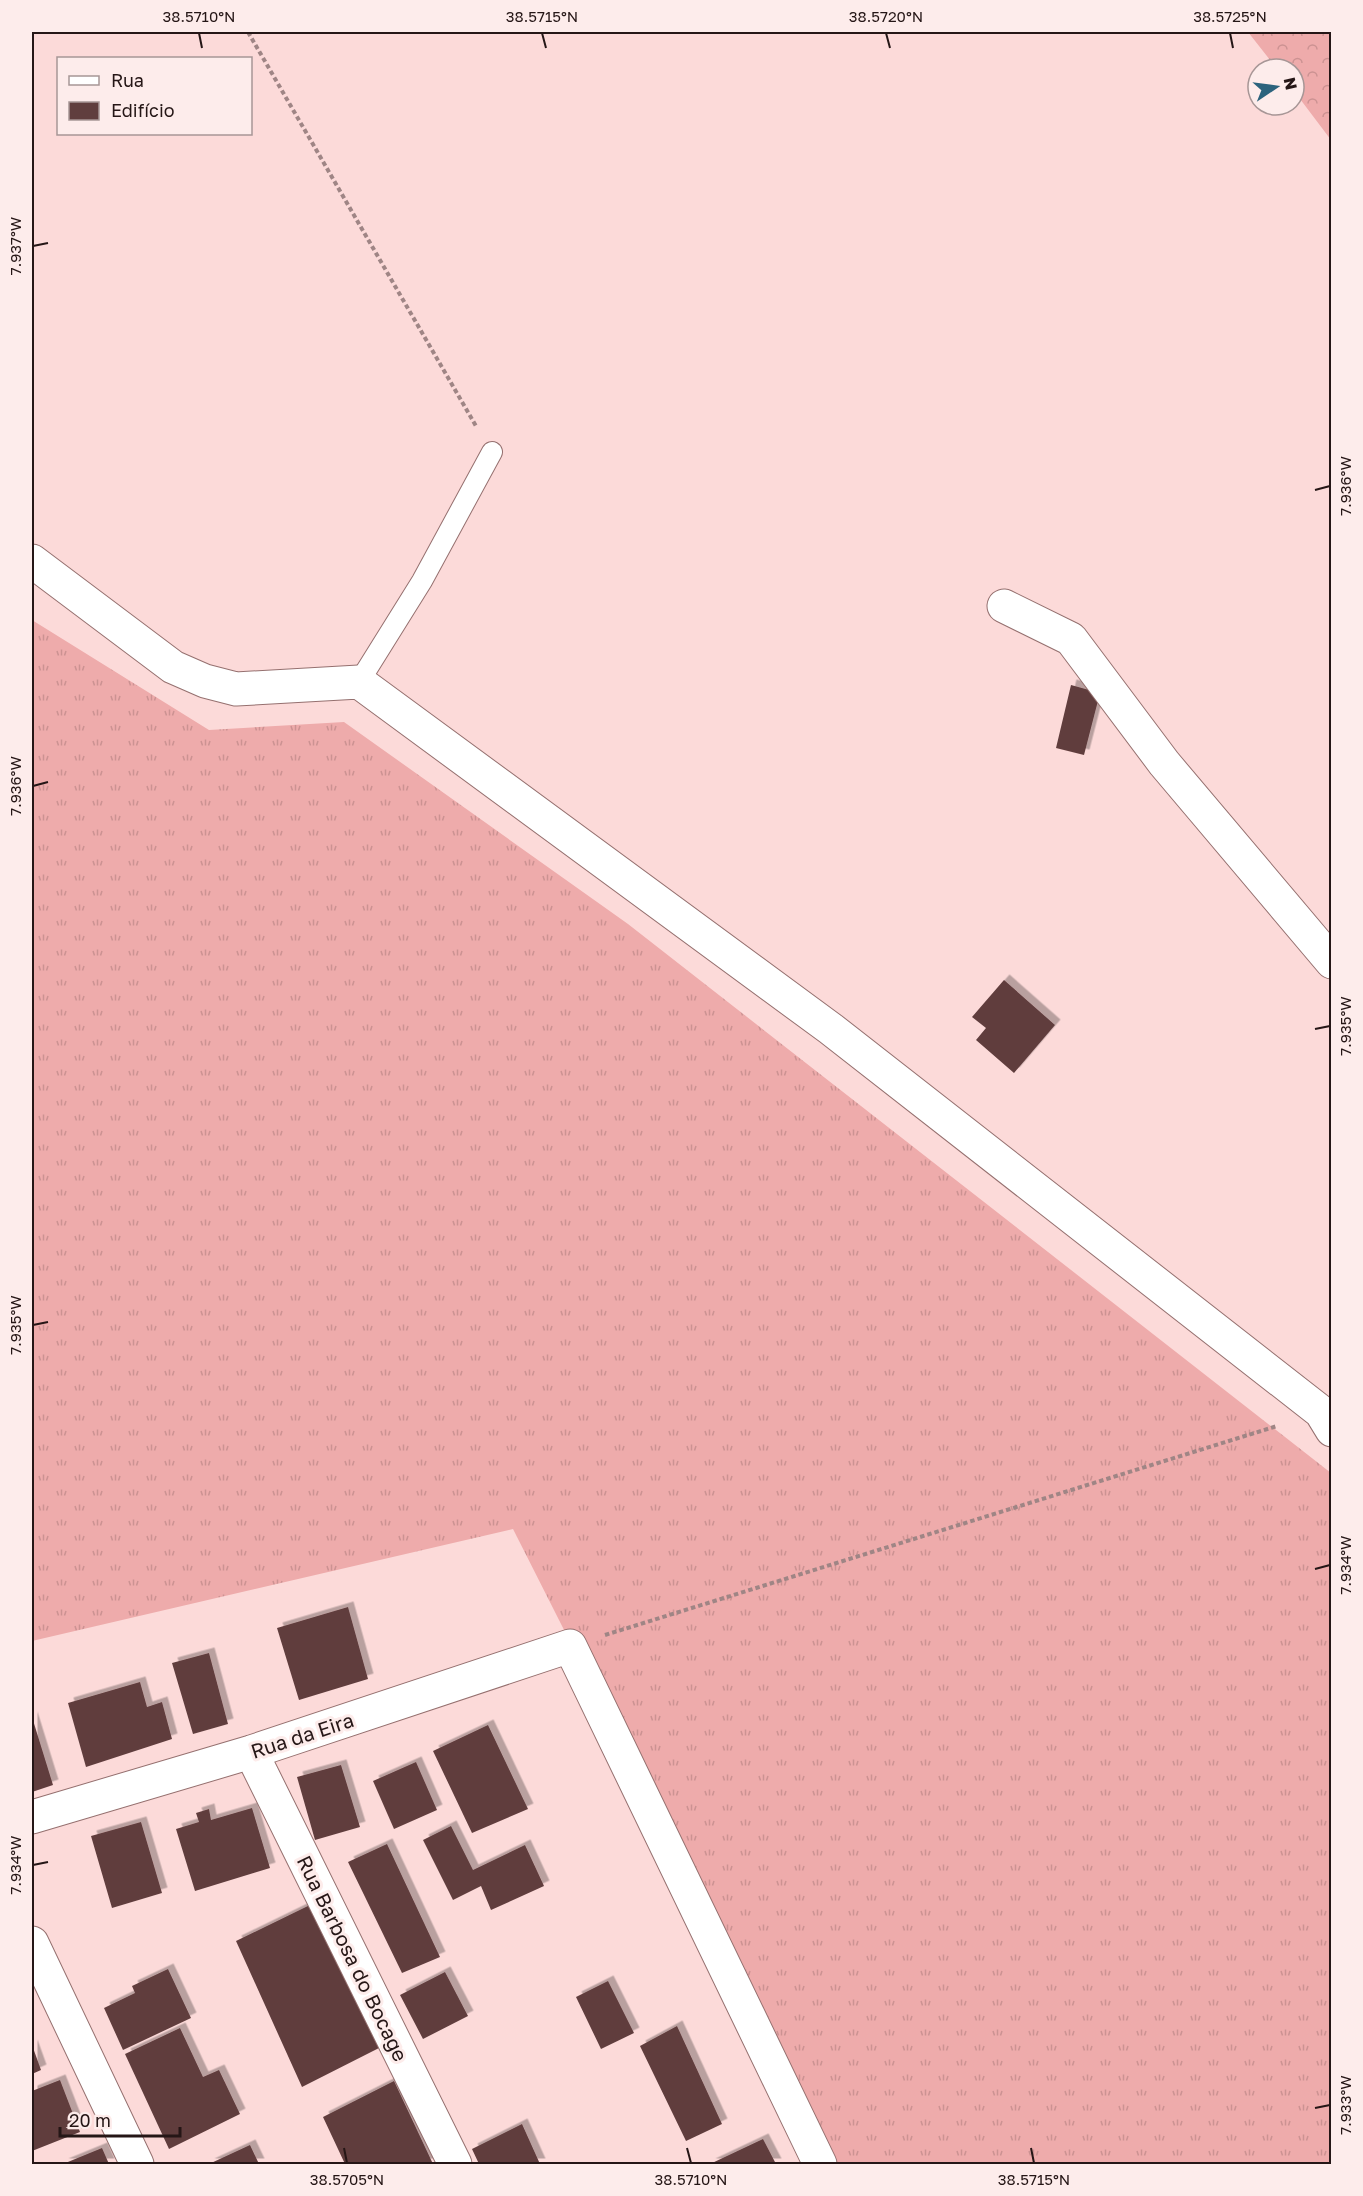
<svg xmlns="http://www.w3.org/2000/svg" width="1363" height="2196" font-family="'Golos Text',sans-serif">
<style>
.grass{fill:url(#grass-tufts)}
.forest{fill:url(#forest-crowns)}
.building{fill:#603e3e;filter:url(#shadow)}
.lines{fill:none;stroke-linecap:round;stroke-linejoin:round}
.service-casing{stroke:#95706f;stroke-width:22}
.minor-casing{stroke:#95706f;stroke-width:35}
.path{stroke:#9f8585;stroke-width:4;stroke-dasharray:4.5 3;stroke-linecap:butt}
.service{stroke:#fff;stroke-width:20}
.minor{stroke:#fff;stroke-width:33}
.ticks{fill:none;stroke:#251616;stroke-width:2}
.labels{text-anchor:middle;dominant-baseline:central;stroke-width:6;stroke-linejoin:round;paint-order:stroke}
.street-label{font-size:20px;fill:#251616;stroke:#fdeceb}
.neatline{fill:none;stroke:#251616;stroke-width:2}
.ticks-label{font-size:15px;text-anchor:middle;fill:#251616}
</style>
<defs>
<pattern id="grass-tufts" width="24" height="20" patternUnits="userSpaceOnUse" patternTransform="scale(1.5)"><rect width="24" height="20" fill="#eeabab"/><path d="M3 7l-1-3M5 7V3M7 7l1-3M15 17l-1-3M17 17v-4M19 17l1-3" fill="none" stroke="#cc9292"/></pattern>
<pattern id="forest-crowns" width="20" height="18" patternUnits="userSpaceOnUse" patternTransform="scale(1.5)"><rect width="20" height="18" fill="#eeabab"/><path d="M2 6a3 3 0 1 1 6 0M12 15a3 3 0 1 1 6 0" fill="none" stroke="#cc9292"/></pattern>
<filter id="shadow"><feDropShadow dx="5.5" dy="-5.5" stdDeviation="0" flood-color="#0004"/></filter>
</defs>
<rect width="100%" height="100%" fill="#fcdad9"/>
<path class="grass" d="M32,620L209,730L344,722L628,924L1331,1473V2164H834L513,1529L32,1641Z"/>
<path class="forest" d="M1248,32H1331V140L1294,91V69H1277Z"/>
<path class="building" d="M1071,685L1100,693L1084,755L1056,748Z
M1004,980L1055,1025L1014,1073L976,1040L986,1028L972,1017Z
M348,1607L368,1679L299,1700L277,1628Z
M209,1653L228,1724L193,1734L172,1663Z
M140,1682L147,1707L162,1702L172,1739L86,1767L68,1703Z
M32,1717L53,1785L32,1792Z
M488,1725L528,1809L472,1833L433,1751Z
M416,1762L437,1810L394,1829L373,1781Z
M341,1765L360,1827L315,1840L297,1777Z
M252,1808L270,1868L195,1891L176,1829L199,1822L196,1813L209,1809L211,1820Z
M141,1822L162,1893L112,1908L91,1836Z
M451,1826L473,1870L525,1845L544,1886L491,1910L481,1886L453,1900L423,1840Z
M387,1844L440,1957L402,1973L348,1862Z
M312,1904L379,2048L302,2087L236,1941Z
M168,1969L191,2018L123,2050L104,2008L135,1993L132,1986Z
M445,1972L468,2016L423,2039L400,1995Z
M608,1981L634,2033L601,2049L576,1997Z
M677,2026L722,2124L686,2141L640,2046Z
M180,2028L203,2077L219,2070L240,2114L169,2149L125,2054Z
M32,2045L41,2070L32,2074Z
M60,2080L80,2132L32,2151V2091Z
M394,2081L433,2164H345L323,2117Z
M522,2124L540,2164H479L472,2149Z
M763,2139L776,2164H710Z
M250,2145L259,2164H209Z
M102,2148L109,2164H63Z"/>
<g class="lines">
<g class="service-casing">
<path id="service" d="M359,682L422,581L492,452"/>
</g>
<g class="minor-casing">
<path id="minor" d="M32,561L173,667L205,681L236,689L359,682L831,1029L1321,1412L1332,1430
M1004,606L1071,639L1164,763L1332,962
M251,1752L455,2164
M32,1817L251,1752L570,1646L820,2164
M32,1943L137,2164"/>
</g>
<path class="path" d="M248,32L476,426
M605,1635L1277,1426"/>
<use href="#service" class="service"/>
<use href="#minor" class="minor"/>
</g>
<path class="ticks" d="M199,33L202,48M542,33L546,48M886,33L890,48M1230,33L1233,48M33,246L48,243M1315,490L1330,486M33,786L48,782M1315,1029L1330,1026M33,1325L48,1322M1315,1569L1330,1565M33,1865L48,1862M1315,2108L1330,2105M344,2148L347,2163M687,2148L691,2163M1031,2148L1034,2163"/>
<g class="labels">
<g class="street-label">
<text transform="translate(302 1735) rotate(-18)">Rua da Eira</text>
<text transform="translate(353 1958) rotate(64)">Rua Barbosa do Bocage</text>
</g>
</g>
<rect width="1363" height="2196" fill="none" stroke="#fdeceb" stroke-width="66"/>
<rect x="57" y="57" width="195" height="78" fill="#fdeceb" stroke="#a79696" stroke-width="1.5"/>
<rect x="69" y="76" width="30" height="9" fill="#ffffff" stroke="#a79696" stroke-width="1.5"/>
<text x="111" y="87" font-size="18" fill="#251616">Rua</text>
<rect x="69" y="102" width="30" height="18" fill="#603e3e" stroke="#a79696" stroke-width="1.5"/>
<text x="111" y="117" font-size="18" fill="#251616">Edifício</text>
<g transform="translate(1276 87) rotate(77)"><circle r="28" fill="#fdeceb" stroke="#a79696" stroke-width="1.5"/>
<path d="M0-4.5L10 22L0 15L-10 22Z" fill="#2c637d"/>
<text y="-9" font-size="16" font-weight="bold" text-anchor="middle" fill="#251616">N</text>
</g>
<path d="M60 2127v9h120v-9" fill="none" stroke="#251616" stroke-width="3"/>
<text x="69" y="2127" font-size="18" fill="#251616" stroke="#fdeceb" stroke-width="4.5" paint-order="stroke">20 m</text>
<rect x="33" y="33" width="1297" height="2130" class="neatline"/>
<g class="ticks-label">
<text x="199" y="22">38.5710°N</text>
<text x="542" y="22">38.5715°N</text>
<text x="886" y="22">38.5720°N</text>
<text x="1230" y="22">38.5725°N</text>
<text transform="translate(16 246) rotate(-90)" y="5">7.937°W</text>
<text transform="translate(1346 486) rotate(-90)" y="5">7.936°W</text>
<text transform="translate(16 786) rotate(-90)" y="5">7.936°W</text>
<text transform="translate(1346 1026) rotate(-90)" y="5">7.935°W</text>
<text transform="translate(16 1325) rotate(-90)" y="5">7.935°W</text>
<text transform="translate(1346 1565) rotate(-90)" y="5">7.934°W</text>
<text transform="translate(16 1865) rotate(-90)" y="5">7.934°W</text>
<text transform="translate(1346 2105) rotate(-90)" y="5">7.933°W</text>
<text x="347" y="2185">38.5705°N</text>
<text x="691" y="2185">38.5710°N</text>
<text x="1034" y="2185">38.5715°N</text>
</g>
</svg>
